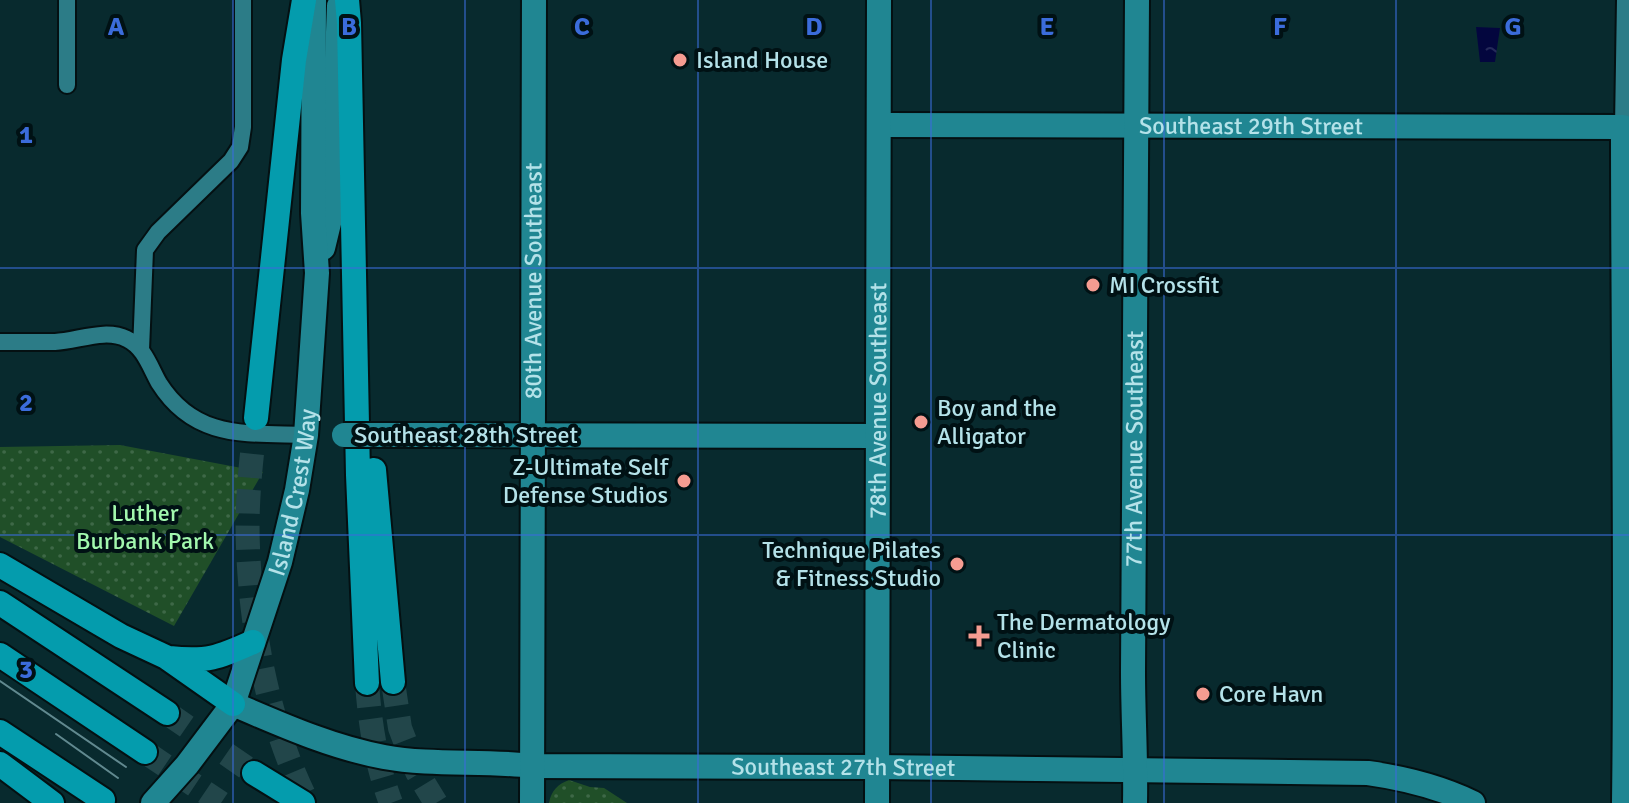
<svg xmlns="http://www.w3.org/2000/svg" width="1629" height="803" font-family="Signika,sans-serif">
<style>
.park{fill:url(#park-dots)}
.water{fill:url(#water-ripples)}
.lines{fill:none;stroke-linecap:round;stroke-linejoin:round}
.highway-tunnel{stroke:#22464a;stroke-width:24;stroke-dasharray:24 12;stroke-linecap:butt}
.street-casing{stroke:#041012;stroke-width:20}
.secondary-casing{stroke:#041012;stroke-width:28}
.highway-casing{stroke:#041012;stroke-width:28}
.street{stroke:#2c7c87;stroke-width:16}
.secondary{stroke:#208692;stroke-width:24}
.highway{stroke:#049cad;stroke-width:24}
.tram{stroke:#61898f;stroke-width:2}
.secondary-bridge-casing{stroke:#041012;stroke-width:28;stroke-linecap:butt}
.secondary-bridge{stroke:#208692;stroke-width:24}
.grid{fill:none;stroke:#3b6cdb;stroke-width:2;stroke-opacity:0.55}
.poi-dot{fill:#f59c91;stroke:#001114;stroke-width:3}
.labels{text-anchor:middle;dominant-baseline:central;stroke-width:8;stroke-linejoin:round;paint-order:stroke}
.poi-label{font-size:24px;fill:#b4e2e9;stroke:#001114;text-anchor:start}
.street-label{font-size:24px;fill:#b4e2e9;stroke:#001114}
.park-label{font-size:24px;fill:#a2f8ae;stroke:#001114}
.grid-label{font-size:26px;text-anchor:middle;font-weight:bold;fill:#3b6cdb;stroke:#001114;stroke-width:8;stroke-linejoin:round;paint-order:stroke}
</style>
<defs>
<pattern id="park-dots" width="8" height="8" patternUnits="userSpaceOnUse" patternTransform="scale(2)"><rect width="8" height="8" fill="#204f28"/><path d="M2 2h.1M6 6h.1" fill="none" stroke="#3e6847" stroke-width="1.8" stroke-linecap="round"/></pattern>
<pattern id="water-ripples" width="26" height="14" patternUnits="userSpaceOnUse" patternTransform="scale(2)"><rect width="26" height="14" fill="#03063e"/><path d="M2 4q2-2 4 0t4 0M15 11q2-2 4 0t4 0" fill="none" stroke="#252a5a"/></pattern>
</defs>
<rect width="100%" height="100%" fill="#082a2e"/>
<path class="park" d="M120,445L263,472L174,626L0,537V447Z
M569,780L590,787L604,788L627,803H549C551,791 558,784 569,780Z"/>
<path class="water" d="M1476,27L1500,28L1495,62H1480Z"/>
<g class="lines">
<path class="highway-tunnel" d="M256,418C251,461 246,504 248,547C251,632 269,727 308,803
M393,682L400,728L417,772L436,803
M367,683C370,724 376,764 391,803
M167,713L254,773
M145,752L221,803"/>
<g class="street-casing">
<path id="street" d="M67,85V0
M1623,127L1625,0
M0,342C18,342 37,342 55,342C78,341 105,328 127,339C144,347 150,367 159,383C195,440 246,433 306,435
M141,350L145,250L158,232L231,161L240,147L243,127V0"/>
</g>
<g class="secondary-casing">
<g id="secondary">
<path id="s1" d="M879,125L1623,127C1623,352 1627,578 1624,803"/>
<path d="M323,248L331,215L339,6"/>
<path d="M432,435L878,436"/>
<path id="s2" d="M233,704C282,725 331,747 384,757C433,766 483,760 532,766L877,767L1368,773C1404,778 1440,787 1473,803"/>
<path id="s3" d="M153,803L187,765L233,704L280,562L297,490L306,435L317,273L313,213L314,0"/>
<path id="s4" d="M532,803L534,0"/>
<path id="s5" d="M877,803L879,0"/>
<path id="s6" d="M1135,803C1136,759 1133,716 1133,672L1137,0"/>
</g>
</g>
<g class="highway-casing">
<path id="highway" d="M347,0L349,23L358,475L367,683
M256,418L294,60L304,0
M374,470L393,682
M0,565L121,636L166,657L233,704
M0,603L167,713
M0,655L145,752
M169,658C207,662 218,658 253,642
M0,732L103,800
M0,764L52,803
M254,773L303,803"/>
</g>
<use href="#street" class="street"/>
<use href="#secondary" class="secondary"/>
<use href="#highway" class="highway"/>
<path class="tram" d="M0,681L126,767
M56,734L118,778"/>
<g class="secondary-bridge-casing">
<path id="secondary-bridge" d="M344,435H432"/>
</g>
<use href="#secondary-bridge" class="secondary-bridge"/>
</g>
<path class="grid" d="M233,0V803M465,0V803M698,0V803M931,0V803M1164,0V803M1396,0V803M0,268H1629M0,535H1629"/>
<g class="poi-dot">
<circle cx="680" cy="60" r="8"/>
<circle cx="1093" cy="285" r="8"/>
<circle cx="921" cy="422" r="8"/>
<circle cx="684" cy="481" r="8"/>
<circle cx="957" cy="564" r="8"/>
<path d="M975 624h8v8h8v8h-8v8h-8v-8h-8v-8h8z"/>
<circle cx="1203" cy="694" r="8"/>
</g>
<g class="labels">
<g class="poi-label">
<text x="696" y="60">Island House</text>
<text x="1109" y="285">MI Crossfit</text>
<text x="937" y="408">Boy and the<tspan x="937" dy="28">Alligator</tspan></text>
<text x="668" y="467" text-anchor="end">Z-Ultimate Self<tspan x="668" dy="28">Defense Studios</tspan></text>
<text x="941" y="550" text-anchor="end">Technique Pilates<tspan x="941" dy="28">&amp; Fitness Studio</tspan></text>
<text x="997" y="622">The Dermatology<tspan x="997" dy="28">Clinic</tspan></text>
<text x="1219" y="694">Core Havn</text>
</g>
<g class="street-label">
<text stroke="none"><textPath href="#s1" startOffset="372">Southeast 29th Street</textPath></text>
<text stroke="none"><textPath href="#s4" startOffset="522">80th Avenue Southeast</textPath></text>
<text stroke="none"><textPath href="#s5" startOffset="402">78th Avenue Southeast</textPath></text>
<text x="466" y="435">Southeast 28th Street</text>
<text stroke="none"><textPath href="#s6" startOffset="354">77th Avenue Southeast</textPath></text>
<text stroke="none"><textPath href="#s3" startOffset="348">Island Crest Way</textPath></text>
<text stroke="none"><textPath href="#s2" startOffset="620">Southeast 27th Street</textPath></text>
</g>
<g class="park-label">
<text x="145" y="513">Luther<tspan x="145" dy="28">Burbank Park</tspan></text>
</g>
</g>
<g class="grid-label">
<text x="116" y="35">A</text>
<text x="349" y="35">B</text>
<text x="582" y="35">C</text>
<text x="814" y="35">D</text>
<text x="1047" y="35">E</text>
<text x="1280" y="35">F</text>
<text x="1513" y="35">G</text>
<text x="26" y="143">1</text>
<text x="26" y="411">2</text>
<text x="26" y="678">3</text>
</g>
</svg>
